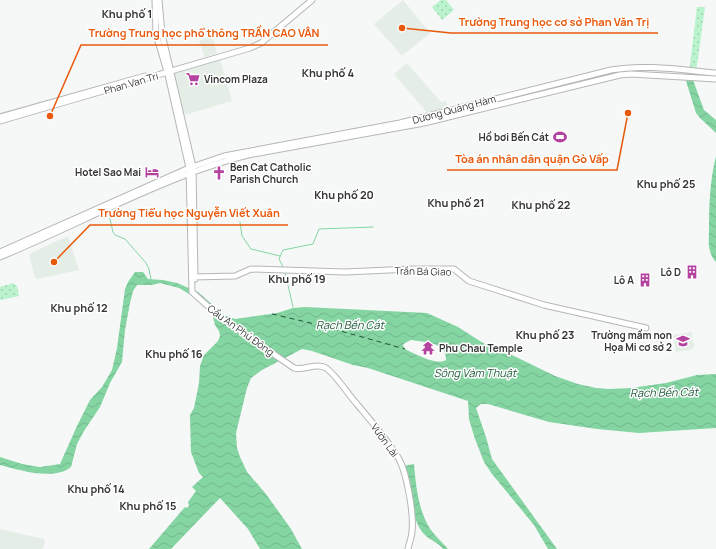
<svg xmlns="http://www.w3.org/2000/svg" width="716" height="549" font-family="Manrope,sans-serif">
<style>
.built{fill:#e4eee7}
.park{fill:url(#park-dots)}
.water{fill:url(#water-waves);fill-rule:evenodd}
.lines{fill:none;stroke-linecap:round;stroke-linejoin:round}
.stream{stroke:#85d5a3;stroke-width:1}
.ferry{stroke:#1e5938;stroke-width:1;stroke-dasharray:5 4;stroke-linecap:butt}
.secondary-casing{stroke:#b4b7b5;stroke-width:7}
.secondary{stroke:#fff;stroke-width:5}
.labels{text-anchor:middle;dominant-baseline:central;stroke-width:3;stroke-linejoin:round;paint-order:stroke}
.poi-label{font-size:10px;font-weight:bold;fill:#343635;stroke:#fff;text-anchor:end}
.street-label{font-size:10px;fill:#343635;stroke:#fff}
.neighbourhood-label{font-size:11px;font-weight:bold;fill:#343635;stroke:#fff}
.water-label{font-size:11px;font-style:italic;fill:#1e5938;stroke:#fff}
.leader{fill:none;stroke:#e8590c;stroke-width:1.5}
.callout-dot{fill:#e8590c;stroke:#fff;stroke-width:1.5}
.callout-label{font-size:11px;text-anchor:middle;font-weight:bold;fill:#e8590c;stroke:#fff;stroke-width:3;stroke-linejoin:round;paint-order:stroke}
</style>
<defs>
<pattern id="park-dots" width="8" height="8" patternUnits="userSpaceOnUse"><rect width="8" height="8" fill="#baf3cd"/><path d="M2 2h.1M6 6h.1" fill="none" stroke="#a0d1b1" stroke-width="1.8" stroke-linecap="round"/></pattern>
<pattern id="water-waves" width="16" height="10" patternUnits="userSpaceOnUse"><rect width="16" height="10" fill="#85d5a3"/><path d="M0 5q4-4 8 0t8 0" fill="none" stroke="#73b78d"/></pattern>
</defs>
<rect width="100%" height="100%" fill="#f5f8f6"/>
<path class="built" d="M403,0L430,33L402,56L374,24Z
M212,36L217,53L205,57L199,41Z
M220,59L232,101L185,115L173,73Z
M407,63L441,102L446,101L449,111L429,115L394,74Z
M68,236L79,270L38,279L35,278L29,254Z
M692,332L694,347L690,350L676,352L673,335Z
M0,529L44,539L45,542L42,549H0Z"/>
<path class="park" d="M441,0H446L454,10L442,20L432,7Z
M697,7H705L696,73H689Z
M13,283L17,286L19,296L0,300V287Z"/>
<path class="water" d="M693,80L704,110L716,120V133L700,118L696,113L686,81Z
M716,156V262C713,259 711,255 710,251C708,244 709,237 709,230C709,205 710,180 716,156Z
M135,272H143L148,279L163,280L177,283L198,292L224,315L235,319L277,313L293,308L305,307L427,313L458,327L483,343L498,351L512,355L555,376L578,384L596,388L609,389L631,388L666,383L697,375L716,374V428L639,433L597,429L549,422L488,404H481L476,408L486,437L492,459L557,549H548L534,525L492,474L484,462L475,439L469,419L468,401L368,368L353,365L312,351L302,349L262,370L251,378L247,388L236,433L237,448L240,457L247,472L266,494L291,529L302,549H260L248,529L220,498L171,549H149L185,507L187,508L189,506L188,502L196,491L192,487L203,477L199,473L191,452L190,415L194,408L199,383L200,366L204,355L218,341L220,336L219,331L215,325L211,309L203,302L179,288L160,283L152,285H137L133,291L130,303L125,330L122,362L110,383L100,407L84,431L77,444L71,467C54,481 19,470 0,465V457L22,464L40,467L60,464L77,426L90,400L102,387L112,370L117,348L125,289L128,282ZM411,340C424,342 447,342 446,360C437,366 415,354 405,349L403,345L405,343Z
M414,464C416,486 418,508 429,527C434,535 442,542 448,549H443C438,542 429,540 424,534C412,522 406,482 403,466Z"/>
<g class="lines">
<path class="stream" d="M108,211L113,232L115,235L125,239L146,263L149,269L151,279
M240,222L242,236L251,249L280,256
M284,269L279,259L283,250L313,244L319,229L373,227
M285,272L293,307"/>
<path class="ferry" d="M272,314L319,325L405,349"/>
<g class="secondary-casing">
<path id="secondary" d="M155,0L156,34L168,75L189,168L192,292L220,317L294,368C304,371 316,362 326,368C336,375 348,394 356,403C371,421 387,439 399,459C407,474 414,514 412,531C412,537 409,543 408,549
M159,0L162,34L193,167L195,279
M0,117L145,76
M0,121L250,48L261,43L312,0
M0,252L189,168L224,156L400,123L611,70C645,64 681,70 716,73
M0,257C48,237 94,214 142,193C177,178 211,164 248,155L424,123L620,75L631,74L716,79
M192,277L235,276L251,269L345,272L411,269H454L469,281L544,305L646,328"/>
</g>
<use href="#secondary" class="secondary"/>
</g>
<defs>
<g id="supermarket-bare" transform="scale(1.08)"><path d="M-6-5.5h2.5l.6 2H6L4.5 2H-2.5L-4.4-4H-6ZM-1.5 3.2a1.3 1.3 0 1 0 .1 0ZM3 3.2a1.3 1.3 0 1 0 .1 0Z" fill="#b4439f" stroke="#fff" stroke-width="2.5" paint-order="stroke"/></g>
<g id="stadium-bare" transform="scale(1.08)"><path d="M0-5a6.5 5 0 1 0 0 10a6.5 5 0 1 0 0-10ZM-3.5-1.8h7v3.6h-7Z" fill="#b4439f" stroke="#fff" stroke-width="2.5" paint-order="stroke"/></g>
<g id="hotel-bare" transform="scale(1.08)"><path d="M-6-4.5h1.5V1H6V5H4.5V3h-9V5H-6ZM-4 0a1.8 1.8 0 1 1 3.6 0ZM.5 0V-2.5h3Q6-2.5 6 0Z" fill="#b4439f" stroke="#fff" stroke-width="2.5" paint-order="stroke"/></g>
<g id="church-bare" transform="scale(1.08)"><path d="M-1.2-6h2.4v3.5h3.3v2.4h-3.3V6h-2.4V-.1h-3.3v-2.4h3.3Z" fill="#b4439f" stroke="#fff" stroke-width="2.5" paint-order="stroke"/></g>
<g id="building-bare" transform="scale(1.08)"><path d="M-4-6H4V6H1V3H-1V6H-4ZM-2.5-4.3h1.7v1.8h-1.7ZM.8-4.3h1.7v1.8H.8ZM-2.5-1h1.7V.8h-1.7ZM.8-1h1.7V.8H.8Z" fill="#b4439f" stroke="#fff" stroke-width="2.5" paint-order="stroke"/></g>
<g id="school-bare" transform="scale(1.08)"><path d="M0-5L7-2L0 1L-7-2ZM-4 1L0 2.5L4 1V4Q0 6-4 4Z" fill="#b4439f" stroke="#fff" stroke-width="2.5" paint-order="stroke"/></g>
<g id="temple-bare" transform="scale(1.08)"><path d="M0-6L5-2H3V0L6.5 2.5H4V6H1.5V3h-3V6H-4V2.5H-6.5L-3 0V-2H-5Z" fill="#b4439f" stroke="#fff" stroke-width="2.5" paint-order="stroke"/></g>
</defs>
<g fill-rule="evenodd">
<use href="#supermarket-bare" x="193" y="79"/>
<use href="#stadium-bare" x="560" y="137"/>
<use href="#hotel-bare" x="152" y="172"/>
<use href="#church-bare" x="219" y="173"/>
<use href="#building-bare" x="692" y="272"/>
<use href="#building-bare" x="645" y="280"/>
<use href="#school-bare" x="683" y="341"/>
<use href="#temple-bare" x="428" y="348"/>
</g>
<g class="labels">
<g class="poi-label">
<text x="204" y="79" text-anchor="start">Vincom Plaza</text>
<text x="549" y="137">Hồ bơi Bến Cát</text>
<text x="230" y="167" text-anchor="start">Ben Cat Catholic<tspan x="230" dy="12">Parish Church</tspan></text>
<text x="141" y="172">Hotel Sao Mai</text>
<text x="681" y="272">Lô D</text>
<text x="634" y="280">Lô A</text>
<text x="672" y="335">Trường mầm non<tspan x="672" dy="12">Họa Mi cơ sở 2</tspan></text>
<text x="439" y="348" text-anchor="start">Phu Chau Temple</text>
</g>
<g class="street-label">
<text transform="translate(131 83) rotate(-16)">Phan Van Tri</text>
<text transform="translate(454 109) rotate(-15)">Dương Quảng Hàm</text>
<text transform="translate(423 271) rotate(1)">Trần Bá Giao</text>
<text transform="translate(241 330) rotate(36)">Cầu An Phú Đông</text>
<text transform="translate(385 440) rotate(54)">Vườn Lài</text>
</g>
<g class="neighbourhood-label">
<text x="127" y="13">Khu phố 1</text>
<text x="328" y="72">Khu phố 4</text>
<text x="666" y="183">Khu phố 25</text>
<text x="344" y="194">Khu phố 20</text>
<text x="456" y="202">Khu phố 21</text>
<text x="541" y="204">Khu phố 22</text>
<text x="297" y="278">Khu phố 19</text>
<text x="79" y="307">Khu phố 12</text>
<text x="545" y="334">Khu phố 23</text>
<text x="174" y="353">Khu phố 16</text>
<text x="96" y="488">Khu phố 14</text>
<text x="148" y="505">Khu phố 15</text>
</g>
<g class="water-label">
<text x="350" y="324">Rạch Bến Cát</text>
<text x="475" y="372">Sông Vàm Thuật</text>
<text transform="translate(664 392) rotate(-1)">Rạch Bến Cát</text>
</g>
</g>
<path class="leader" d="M402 28L451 33H658M50 116L81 45H328M628 113L617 170H447M54 262L90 225H288"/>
<g class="callout-dot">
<circle cx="402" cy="28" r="4"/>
<circle cx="50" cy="116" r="4"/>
<circle cx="628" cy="113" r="4"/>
<circle cx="54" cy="262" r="4"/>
</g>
<g class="callout-label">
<text x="554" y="26">Trường Trung học cơ sở Phan Văn Trị</text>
<text x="204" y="37">Trường Trung học phổ thông TRẦN CAO VÂN</text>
<text x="532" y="163">Tòa án nhân dân quận Gò Vấp</text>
<text x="189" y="217">Trường Tiểu học Nguyễn Viết Xuân</text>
</g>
</svg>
